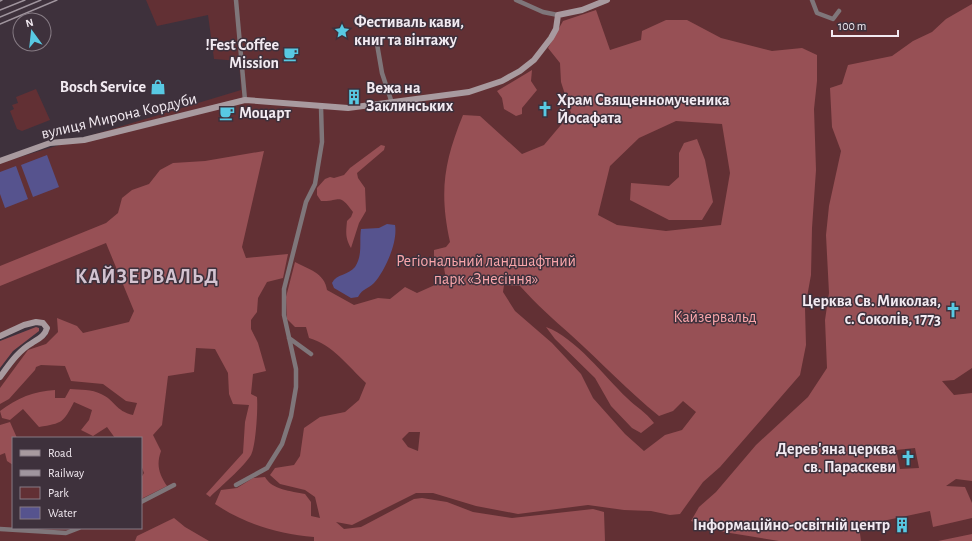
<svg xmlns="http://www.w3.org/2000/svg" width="972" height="541" font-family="'Alegreya Sans',sans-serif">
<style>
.green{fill:#623034;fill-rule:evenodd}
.forest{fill:#975055;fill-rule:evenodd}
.water{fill:#56538e}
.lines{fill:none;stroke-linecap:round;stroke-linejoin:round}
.street{stroke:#7f767a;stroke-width:4.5}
.secondary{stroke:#a89a9f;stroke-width:6}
.rail{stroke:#a0959e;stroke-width:1.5}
.labels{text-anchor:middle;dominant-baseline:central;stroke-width:3;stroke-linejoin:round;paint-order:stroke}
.poi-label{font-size:16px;font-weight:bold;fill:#f2eaf1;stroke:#3e313c;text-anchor:end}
.street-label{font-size:16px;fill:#f2eaf1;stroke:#3e313c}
.park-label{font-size:16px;fill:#faa6ab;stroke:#3e313c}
.district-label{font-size:20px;font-weight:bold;letter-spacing:1px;fill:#d3c3d0;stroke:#3e313c}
</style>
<rect width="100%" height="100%" fill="#3e313c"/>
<path class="green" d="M146,0H972V541H0V381L19,356L31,345L46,337L49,331L43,321L0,334V163L241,90L239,61L214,59L208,15L157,26ZM13,438H141V528H13Z
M36,89L50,120L22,131L17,129L10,111L14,109L12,105L18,103L16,97Z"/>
<path class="forest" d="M972,4V368L954,380L942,381L954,395L972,393V481L956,479L946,486L965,487L972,503V518L933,527L930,511L859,526L861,541H779L724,532L691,521L699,507L716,492L756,445L808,397L827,368L825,320L829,293L826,235L829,206L841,151L832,127L830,88L842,84L848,65L892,56L913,41L932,32L946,19ZM915,448L919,468L900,469L896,450Z
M596,10L610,50L641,40L642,31L666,20H687L721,38L772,51L802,48L817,55V81L814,109L816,170L812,228L811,275L805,308L806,345L800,375L720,467L703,482L680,514L670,515L651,511L624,510L588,505L518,514L476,506L433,493H416L352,525L336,522L344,529L361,527L414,499L422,498L447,502L473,512L512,518L593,509L604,512L605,541H314V537C278,534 245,524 215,504L221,490L237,488L253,478L265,477C272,490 291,491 305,494L311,502V516L320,518L315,497L305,490L280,484L270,475L275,468L294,465L300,456L304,428L320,417L345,412L359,400L366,383C348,366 333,345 309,338L306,327H295L287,319L286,297L295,262C308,269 325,273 327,290L354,305L378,298L390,299L405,287L417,293L446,280L443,261H434V250L446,247L450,242C439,192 444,162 463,115L480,116L522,154L544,145L571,113L561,82L560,63L548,48L563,21ZM676,121L722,124L730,173L721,225L666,231L617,225L598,215L610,166L639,138ZM504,285L520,286C536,304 553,319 571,335C601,362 628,391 659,416L673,411L683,401L696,412L682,430L665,435L644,451L625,434L593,398L581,374L552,343L515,311L503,292ZM409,432H420L418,451L408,447L402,439Z
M532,70L531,81L537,90L522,108V114L516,116L504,109L502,98L497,91Z
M697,139L705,160L713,202L702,220H669L630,200L631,183L669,186L679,177V153L684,143Z
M381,145L385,146L384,150L357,173L358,178L365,188L366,211L359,223L351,248C345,238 346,232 347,221L351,217L353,212C338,192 341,202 321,201L317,195V188L325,179L330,177L334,178L344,175L350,168Z
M264,151L242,247L246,258L288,254L283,278L267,282L258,298L257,312L251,320V329L258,343L266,371L253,374L251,394L257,397C258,408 256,445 251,455C243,468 221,486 210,497L206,494L243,453L245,422L249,405L233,404L229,394L228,373L215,349L196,348L194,372L168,376L162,425L153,435L161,451C156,465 159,474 167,486L141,499V478L144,473L141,465V438H115L107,427L93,436L81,430L89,420L92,410L74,402C63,423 63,423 39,427L23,409L10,420L2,418L0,411C17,398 34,391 55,390V398H65L70,389C80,390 92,389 101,394C115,400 115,411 133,415L137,403L126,401L103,384L71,381L65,366L41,365L36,367L35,370L9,399L0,404V388L28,350L46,344L58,332L57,318L77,326L83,333L129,322L134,311L106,243L0,286V266L106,223L118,213L122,198L132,190L149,184L160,170L173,163L205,161Z
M36,327L39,328V331L13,351L0,368V341Z
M546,327C576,338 604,376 627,398C636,407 646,412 654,423L641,433L632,428L611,406L595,378L555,339Z
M10,422L17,438H13V465L7,461L5,453L0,455V425Z
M174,518L185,527L209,541H135L137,536Z
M972,534V541H938Z"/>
<path class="water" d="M47,155L59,187L33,197L21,165Z
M16,166L28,199L5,208L0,194V172Z
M387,224L395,225C398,242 385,271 374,283C368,289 363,288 358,297L351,298L334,288L332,283C336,274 349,275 355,267C363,255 359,242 361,229L379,228Z"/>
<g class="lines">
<path class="street" d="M236,0L245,100
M516,0L543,12L558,15
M812,0L817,13L833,19L839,11
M377,44L382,73L392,103
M289,338L311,354
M236,485L267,468L282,444L291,416L296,387V369L284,315V289L306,202L315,184L322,142L321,107
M141,502L174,485
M0,529L66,533L79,528"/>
<path class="secondary" d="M0,161L50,143L84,140L245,100L348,108L469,92L502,81L520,71L534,60L551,38L556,29L558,15L582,10L607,0
M0,336L24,325L36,322L43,323L47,328C45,336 38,339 32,343C18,351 9,365 0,377"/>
<path class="rail" d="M0,1L2,0
M0,10L25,0
M0,17L41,0
M0,24L57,0"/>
</g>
<defs>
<g id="sight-bare" transform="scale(1.2)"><path d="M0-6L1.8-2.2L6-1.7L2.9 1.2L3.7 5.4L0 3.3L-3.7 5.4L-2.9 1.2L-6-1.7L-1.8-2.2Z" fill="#58c9e3" stroke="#3e313c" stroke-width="2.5" paint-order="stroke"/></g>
<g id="cafe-bare" transform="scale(1.2)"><path d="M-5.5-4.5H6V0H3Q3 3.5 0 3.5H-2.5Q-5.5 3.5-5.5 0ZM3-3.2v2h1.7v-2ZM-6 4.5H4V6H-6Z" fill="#58c9e3" stroke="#3e313c" stroke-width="2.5" paint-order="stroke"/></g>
<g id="shop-bare" transform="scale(1.2)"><path d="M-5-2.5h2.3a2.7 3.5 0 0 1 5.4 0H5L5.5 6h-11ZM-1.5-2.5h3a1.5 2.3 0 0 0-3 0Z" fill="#58c9e3" stroke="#3e313c" stroke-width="2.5" paint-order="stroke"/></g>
<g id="building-bare" transform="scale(1.2)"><path d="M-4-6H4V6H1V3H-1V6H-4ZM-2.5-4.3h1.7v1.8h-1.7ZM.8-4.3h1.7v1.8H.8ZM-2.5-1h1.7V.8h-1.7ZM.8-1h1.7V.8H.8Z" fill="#58c9e3" stroke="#3e313c" stroke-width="2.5" paint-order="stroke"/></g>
<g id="church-bare" transform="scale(1.2)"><path d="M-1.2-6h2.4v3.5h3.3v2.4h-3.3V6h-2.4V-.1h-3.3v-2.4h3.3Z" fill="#58c9e3" stroke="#3e313c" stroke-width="2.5" paint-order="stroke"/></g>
</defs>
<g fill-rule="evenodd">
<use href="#sight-bare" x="342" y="31"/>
<use href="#cafe-bare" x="291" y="54"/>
<use href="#shop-bare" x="158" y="87"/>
<use href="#building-bare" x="354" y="97"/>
<use href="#church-bare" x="545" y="109"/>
<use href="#cafe-bare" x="227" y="113"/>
<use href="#church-bare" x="953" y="310"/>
<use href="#church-bare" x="908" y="458"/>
<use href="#building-bare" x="902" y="525"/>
</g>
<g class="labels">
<g class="poi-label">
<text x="354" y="22" text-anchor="start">Фестиваль кави,<tspan x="354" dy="18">книг та вінтажу</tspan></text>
<text x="279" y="45">!Fest Coffee<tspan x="279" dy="18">Mission</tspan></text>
<text x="146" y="87">Bosch Service</text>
<text x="366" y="88" text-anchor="start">Вежа на<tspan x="366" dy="18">Заклинських</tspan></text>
<text x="557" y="100" text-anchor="start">Храм Священномученика<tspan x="557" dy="18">Йосафата</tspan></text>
<text x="239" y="113" text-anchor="start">Моцарт</text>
<text x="941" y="301">Церква Св. Миколая,<tspan x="941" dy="18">с. Соколів, 1773</tspan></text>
<text x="896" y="449">Дерев'яна церква<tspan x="896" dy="18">св. Параскеви</tspan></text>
<text x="890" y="525">Інформаційно-освітній центр</text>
</g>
<g class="street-label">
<text transform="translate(119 116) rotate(-13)">вулиця Мирона Кордуби</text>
</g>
<g class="park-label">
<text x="486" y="261">Регіональний ландшафтний<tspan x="486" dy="18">парк «Знесіння»</tspan></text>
<text x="715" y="317">Кайзервальд</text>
</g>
<g class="district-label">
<text x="147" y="277">КАЙЗЕРВАЛЬД</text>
</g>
</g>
<rect x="12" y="437" width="130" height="92" fill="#3e313c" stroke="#867b84"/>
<rect x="20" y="450" width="20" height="6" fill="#a89a9f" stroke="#867b84"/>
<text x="48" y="457" font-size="12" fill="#f2eaf1">Road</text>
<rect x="20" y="470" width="20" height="6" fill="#a0959e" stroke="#867b84"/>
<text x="48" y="477" font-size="12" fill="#f2eaf1">Railway</text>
<rect x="20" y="487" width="20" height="12" fill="#623034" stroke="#867b84"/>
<text x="48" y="497" font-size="12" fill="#f2eaf1">Park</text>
<rect x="20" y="507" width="20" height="12" fill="#56538e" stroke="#867b84"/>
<text x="48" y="517" font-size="12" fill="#f2eaf1">Water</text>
<g transform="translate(32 32) rotate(345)"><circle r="19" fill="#3e313c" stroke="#867b84"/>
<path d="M0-3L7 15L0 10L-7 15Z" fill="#58c9e3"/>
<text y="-6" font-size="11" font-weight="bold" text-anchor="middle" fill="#f2eaf1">N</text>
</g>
<path d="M832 30v6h66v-6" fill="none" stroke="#f2eaf1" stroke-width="2"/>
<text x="838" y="30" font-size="12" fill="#f2eaf1" stroke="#3e313c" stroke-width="3" paint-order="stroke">100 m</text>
</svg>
